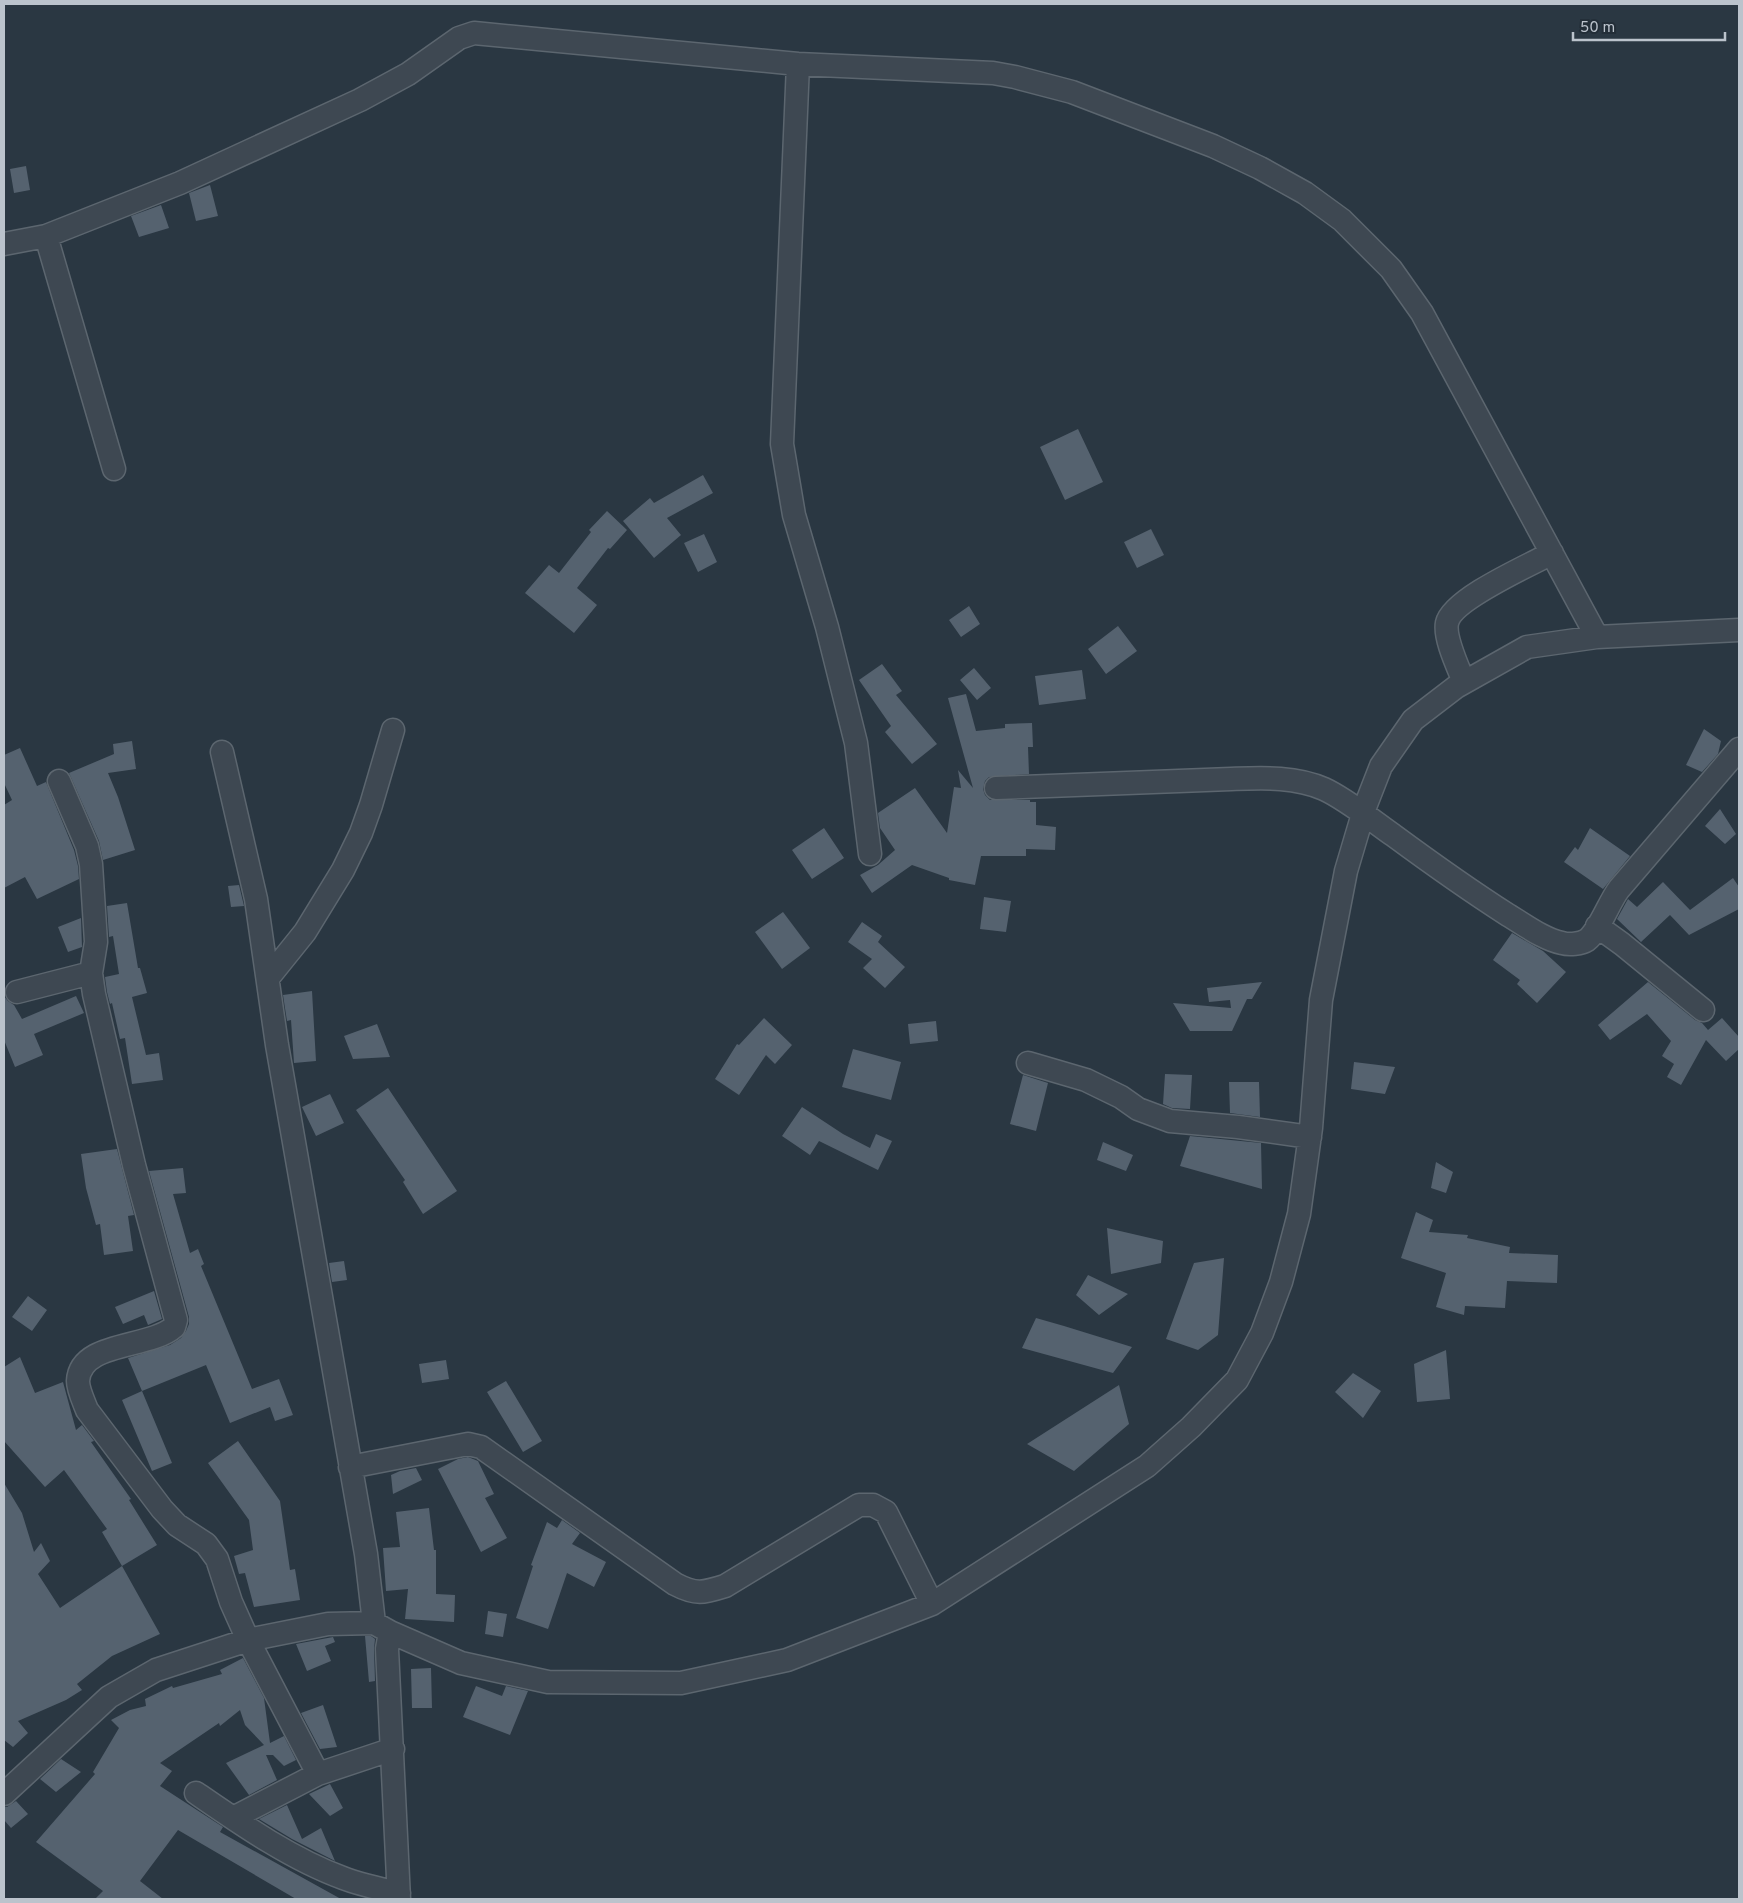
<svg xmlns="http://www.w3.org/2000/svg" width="1743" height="1903" font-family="Overpass,sans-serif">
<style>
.building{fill:#55626f}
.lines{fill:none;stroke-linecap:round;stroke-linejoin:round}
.minor-casing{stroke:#5c666f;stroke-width:25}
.minor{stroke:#3e4852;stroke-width:22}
</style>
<rect width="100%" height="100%" fill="#2a3742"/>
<path class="building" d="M26,166L30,190L14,193L10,169Z
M210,185L218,216L196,221L189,193Z
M161,205L169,228L139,237L131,216Z
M1078,429L1103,482L1065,500L1040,447Z
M703,475L713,493L667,518L681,535L654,558L623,521L650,498L654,503Z
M607,511L627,530L610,549L608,548L577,588L597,605L574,633L525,593L549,565L559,573L591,532L589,530Z
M1151,529L1164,555L1137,568L1124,542Z
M704,534L717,562L698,572L684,543Z
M969,606L980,624L961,637L949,620Z
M1118,626L1137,651L1106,674L1088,649Z
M882,664L902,691L896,695L937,744L912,764L885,732L891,726L859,680Z
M974,668L991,688L977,700L960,680Z
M1082,670L1086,699L1039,705L1035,676Z
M966,694L976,731L1005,728V724L1032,723L1033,747H1028L1029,774L989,777L985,781L983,789L985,795L990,800H1030V802H1036V825L1056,827L1055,850L1026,849V856H981L975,885L949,880V878L912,865L872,893L860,875L878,865L895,850L880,828L878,813L915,788L947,833L954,787L961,788L958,770L973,788L948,698Z
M1704,729L1721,741L1718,754L1702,772L1686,765Z
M132,741L136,769L108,773L118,797L135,850L103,860L99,841L69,773L114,754L113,744Z
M20,748L37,786L46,782L74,850L78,866L79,879L37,899L25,877L4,888V805L12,800L4,783V755Z
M1720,809L1736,834L1725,844L1705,826Z
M824,828L844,858L812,879L792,850Z
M1590,828L1630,856L1603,889L1564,862L1575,847L1578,850Z
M1733,878L1739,887V909L1689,935L1670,915L1641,942L1617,919L1628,899L1637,907L1663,882L1690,910Z
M239,885L244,906L231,907L228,886Z
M984,897L1011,901L1006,932L980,929Z
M127,903L138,968H140L147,993L132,997L146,1055L159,1053L163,1080L132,1084L125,1038L120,1039L112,1003L110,1004L107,992L105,977L119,974L113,936L109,937L107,906Z
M783,912L810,948L782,969L755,932Z
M81,918L82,947L68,952L58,927Z
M862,922L882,936L878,942L905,967L885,988L863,968L872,959L848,942Z
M1512,933L1543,951L1566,972L1537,1003L1517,984L1520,980L1493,960Z
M1262,982L1252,999H1247L1232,1031H1190L1173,1003L1231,1008L1230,1000L1209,1002L1207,988Z
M1648,982L1695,1020L1702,1023L1708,1030L1722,1018L1739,1037V1049L1726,1061L1706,1040L1681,1085L1667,1077L1674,1064L1662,1056L1671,1041L1647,1014L1610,1040L1598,1025Z
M4,985V996L8,1001L14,1005L22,1019L76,996L84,1013L34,1034L43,1055L15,1067L4,1040Z
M312,991L316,1061L294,1063L291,1020L287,1021L283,995Z
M764,1018L792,1045L775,1064L766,1055L739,1095L715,1079L737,1044L739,1045Z
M936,1021L938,1041L910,1044L908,1024Z
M377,1024L390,1057L353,1059L344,1036Z
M853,1049L901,1062L891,1100L842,1087Z
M1354,1062L1395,1067L1385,1094L1351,1089Z
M1165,1074L1192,1075L1190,1109L1172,1108L1163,1104Z
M1023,1075L1048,1083L1036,1131L1010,1124Z
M1229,1082H1259L1260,1117L1230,1113Z
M388,1088L457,1191L423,1214L403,1182L405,1180L356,1110Z
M330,1094L344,1123L316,1136L302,1107Z
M802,1107L843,1134L870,1148L876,1134L892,1141L878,1170L819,1141L810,1155L782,1136Z
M1190,1136L1261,1143L1262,1189L1180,1166Z
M1103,1142L1133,1155L1126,1171L1097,1160Z
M117,1149L134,1215L128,1216L133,1251L104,1255L100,1224L96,1225L86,1188L81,1154Z
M1436,1162L1453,1172L1446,1193L1431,1188Z
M183,1168L186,1193L173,1194L190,1253L198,1249L204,1264L201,1266L252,1389L279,1379L293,1415L275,1421L270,1407L230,1423L206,1365L142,1391L128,1358L170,1345L181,1338L186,1331L189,1324V1317L149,1171Z
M1416,1212L1433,1220L1429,1232L1468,1235L1467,1238L1510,1247L1509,1253L1558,1255L1557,1283L1507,1281L1505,1308L1465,1306L1464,1315L1436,1307L1446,1273L1401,1258Z
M1107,1228L1163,1241L1161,1263L1111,1274Z
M1224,1258L1218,1335L1198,1350L1166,1339L1194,1263Z
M344,1261L347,1280L332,1282L329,1263Z
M1088,1275L1128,1294L1099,1315L1076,1295Z
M154,1291L162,1319L148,1325L144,1315L123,1324L115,1307Z
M28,1296L47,1310L32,1331L12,1317Z
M1036,1318L1064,1326L1132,1347L1113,1373L1022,1348Z
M1446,1350L1450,1399L1417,1402L1414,1364Z
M20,1357L35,1393L63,1382L76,1430L82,1425L94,1441L91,1442L131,1499L129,1500L157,1545L122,1566L102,1532L107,1529L64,1470L45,1487L4,1441V1367Z
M446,1360L449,1379L422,1383L419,1364Z
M1353,1373L1381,1391L1363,1418L1335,1392Z
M506,1381L542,1441L523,1452L487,1392Z
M1119,1385L1129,1424L1074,1471L1027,1444Z
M142,1391L172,1463L152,1471L122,1400Z
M238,1441L280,1501L290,1570L295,1569L300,1600L254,1607L245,1573L239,1574L234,1556L253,1550L249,1520L208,1463Z
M468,1457L478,1461L494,1494L485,1498L507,1538L481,1552L438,1469L458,1459Z
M416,1468L422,1480L393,1494L391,1475L400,1471Z
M4,1483L22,1513L34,1552L41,1543L50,1561L38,1574L60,1608L122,1566L160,1634L112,1656L77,1684L82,1690L66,1700L18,1721L28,1733L13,1747L4,1740Z
M429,1508L434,1550H436V1594L455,1595L454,1622L405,1619L408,1589L386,1591L383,1548L400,1547L396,1512Z
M562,1520L580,1533L572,1544L606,1562L594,1587L567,1573L548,1629L516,1618L533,1566L531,1565L547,1522L557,1528Z
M488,1611L507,1614L503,1637L485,1634Z
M365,1636H371L375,1639L374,1649L375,1681L369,1682Z
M333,1637L335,1642L325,1646L331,1661L307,1671L296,1644Z
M243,1658L264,1698L270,1743L284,1736L296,1760L284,1766L273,1755H266L277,1780L249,1795L226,1763L264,1745L245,1725L240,1710L220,1726L219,1723L160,1763L172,1771L160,1786L223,1827L220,1832L341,1899H296L178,1830L140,1881L163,1899H95L103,1891L36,1842L95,1774L93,1772L119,1728L111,1720L130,1710L146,1706L145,1699L172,1686L173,1688L222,1674L220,1670Z
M431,1668L432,1708H412L411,1669Z
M476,1686L502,1696L506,1686L528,1691L510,1735L463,1717Z
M323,1705L337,1747L320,1749L301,1713Z
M61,1759L81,1772L56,1792L40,1779Z
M330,1784L343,1808L330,1816L309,1794Z
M16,1801L28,1814L11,1828L4,1820V1807H7Z
M287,1805L302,1839L321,1828L335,1861L292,1839L259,1819Z"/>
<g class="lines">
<g class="minor-casing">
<path id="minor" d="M798,64L782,444L794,515L827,627L856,743L870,854
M46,236L114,469
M4,244L46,236L180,183L360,100L408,74L459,38L474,33L798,64L993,73L1015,77L1072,92L1213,146L1260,168L1305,193L1342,220L1391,269L1422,313L1597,637
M1464,682C1458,667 1444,638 1447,623C1452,599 1530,565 1552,553
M222,752L256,899L277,1045L366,1554L374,1623
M59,781L87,846L91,864L96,942L91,973L94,994L134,1165L176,1320L174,1327C149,1349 80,1341 78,1381C78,1390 84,1402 87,1410L162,1509L177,1525L206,1544L217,1559L231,1602L248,1640L318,1774
M996,788L1231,779C1261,778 1295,776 1324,789C1346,799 1373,821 1393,835C1431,863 1469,890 1508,915C1525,925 1543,939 1562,943C1569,945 1581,944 1587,940C1599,931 1609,902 1619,889L1739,749
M1597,926L1622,944L1703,1010
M268,978L305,932L343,870L361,833L371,805L393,730
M17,992L91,973
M1028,1063L1086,1080L1121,1097L1138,1109L1170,1121L1238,1127L1310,1137
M350,1467L468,1444L481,1447L675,1584C696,1595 703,1593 725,1586L859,1505H873L886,1512L932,1604
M390,1632L387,1649L399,1899
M196,1793C241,1824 291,1859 343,1878C361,1885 380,1889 399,1893
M4,1794L109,1697L156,1670L248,1640L328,1624L374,1623L390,1632L461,1663L548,1682L681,1683L787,1660L932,1604L1147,1466L1191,1427L1237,1380L1262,1333L1281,1282L1299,1214L1311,1128L1321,1000L1346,871L1365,807L1381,766L1413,720L1456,687L1527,647L1597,637L1739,630
M233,1818L318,1774L393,1749"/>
</g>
<use href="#minor" class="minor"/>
</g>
<rect width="1743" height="1903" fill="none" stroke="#bbc3cc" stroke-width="10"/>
<path d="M1573 32v8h152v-8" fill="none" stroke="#bbc3cc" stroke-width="2.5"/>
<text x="1580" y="32" font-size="15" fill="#bbc3cc" stroke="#232e38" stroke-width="4" paint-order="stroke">50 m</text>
</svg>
